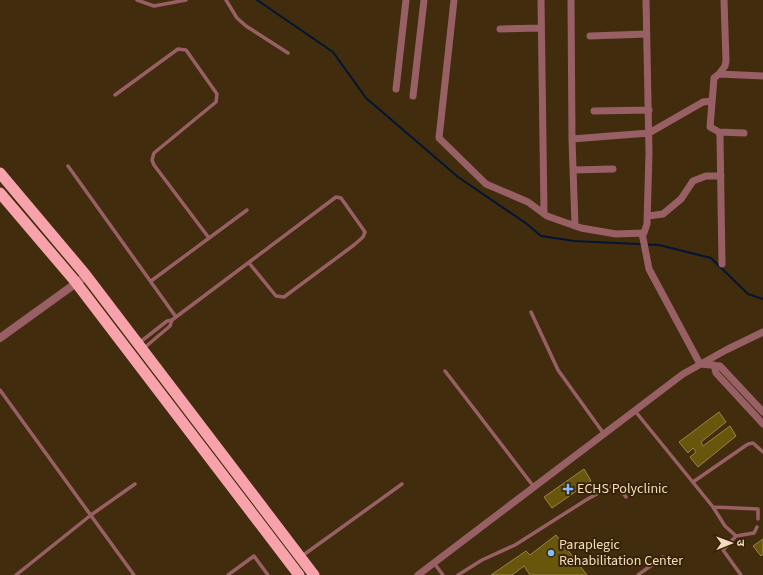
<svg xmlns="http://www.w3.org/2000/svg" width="763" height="575" font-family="'Source Sans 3','Noto Sans Devanagari',sans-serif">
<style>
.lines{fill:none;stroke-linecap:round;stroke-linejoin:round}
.stream{stroke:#001634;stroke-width:2}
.building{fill:#68560d;stroke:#988543}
.service{stroke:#985f65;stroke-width:3.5}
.minor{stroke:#985f65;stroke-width:7}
.tertiary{stroke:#985f65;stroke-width:8}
.trunk{stroke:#f8a2ac;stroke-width:11}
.poi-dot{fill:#85bbfb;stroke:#362204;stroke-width:1.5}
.labels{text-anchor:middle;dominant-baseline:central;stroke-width:4;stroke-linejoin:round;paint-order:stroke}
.poi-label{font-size:14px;fill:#f2dbc0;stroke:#362204;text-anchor:start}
</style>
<rect width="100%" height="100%" fill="#412c0e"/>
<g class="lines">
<path class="stream" d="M257,0L333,52L366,98L458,177L527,224L541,236L574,241L659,245L711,258L748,294L763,299"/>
</g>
<path class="building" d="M719,412L726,422L701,442L703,446L730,426L736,436L698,467L690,457L696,452L693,448L688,453L679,442Z
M584,469L591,481L552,508L544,497Z
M556,535L587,575H530L524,566L512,575H491L526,551L530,555Z
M763,539V554L761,556L753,546Z"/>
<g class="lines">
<path class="service" d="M137,0L154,6L186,0
M226,0L237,18L246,26L288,53
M115,95L178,49L186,50L217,94L216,102L154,153L152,160L154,165L209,238
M68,166L176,317
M151,281L247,210
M531,312L558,370L604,434
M139,343L167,321L172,320C227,279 282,238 336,197L341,198L365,232L363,237L354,245L284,297L276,296L249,263
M144,348L170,326L172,320
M445,371L534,487
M0,390L134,575
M635,411L713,507L758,509V519
M693,482L748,444L753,443L763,452
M713,507L725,526L736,536L754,533L757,527
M736,536L723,550L741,575
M302,556L402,484
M434,563L443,575
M16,575L91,515L135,484
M228,575L254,556L268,575
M458,575L482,560L515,545L586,500L611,486H617L626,497
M638,575L663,557"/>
<path class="minor" d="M454,0L439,138L486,184L528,202L547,216L581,228L616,234L644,233L647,224L649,152L646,0
M541,0L544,213
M571,0L572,139L575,226
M500,29L541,28
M590,36L647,34
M719,74L725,66L726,61L724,0
M396,89L406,0
M413,96L424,0
M594,111L649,110
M719,132L744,133
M572,139L649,133L703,102L712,101
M573,170L613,169
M648,216L663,214L681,199L693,181L706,176H721
M642,233L649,269L700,364L720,366L763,412
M722,264L720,136L719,132L710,127L714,78L719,74L763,76
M714,365L716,373L763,424
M418,575L683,374L726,350L763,332"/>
<path class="tertiary" d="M0,338L86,276"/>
<path class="trunk" d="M0,173L85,274L314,575
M0,193L74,280L299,575"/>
</g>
<g class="poi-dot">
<path d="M566 483h4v4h4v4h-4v4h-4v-4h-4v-4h4z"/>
<circle cx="551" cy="553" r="4"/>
</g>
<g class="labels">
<g class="poi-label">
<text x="577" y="489">ECHS Polyclinic</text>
<text x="559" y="545">Paraplegic<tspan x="559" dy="16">Rehabilitation Center</tspan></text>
</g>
</g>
<g transform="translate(731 543) rotate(89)" stroke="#362204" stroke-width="3" paint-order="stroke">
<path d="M0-3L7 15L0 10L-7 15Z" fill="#f2dbc0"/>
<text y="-6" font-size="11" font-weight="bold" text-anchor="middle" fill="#f2dbc0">उ</text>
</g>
</svg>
